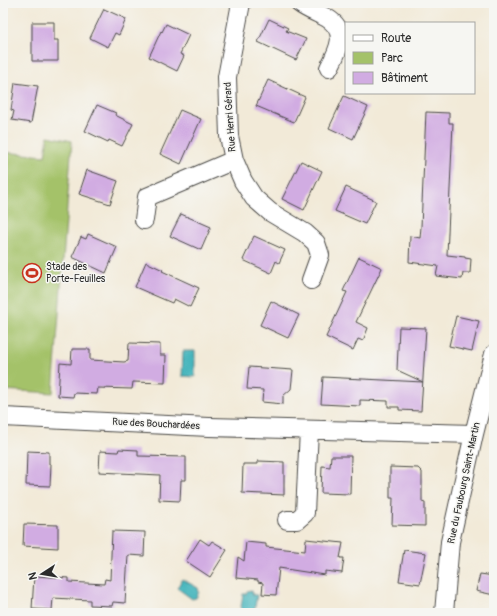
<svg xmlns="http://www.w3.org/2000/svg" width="497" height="616" font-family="Pangolin,sans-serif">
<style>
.green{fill:#a4c269;stroke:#68764a}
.water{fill:#46b6bd;stroke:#387074}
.building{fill:#d1ace2}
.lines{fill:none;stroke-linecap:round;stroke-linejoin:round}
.minor-casing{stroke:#494845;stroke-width:20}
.minor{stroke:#fff;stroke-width:18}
.labels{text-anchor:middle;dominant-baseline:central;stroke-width:3;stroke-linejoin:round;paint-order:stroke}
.street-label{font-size:10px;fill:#2b2b2b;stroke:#f6f6f2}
.poi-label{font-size:10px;fill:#2b2b2b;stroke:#f6f6f2;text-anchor:start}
</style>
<rect width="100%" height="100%" fill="#f6f6f2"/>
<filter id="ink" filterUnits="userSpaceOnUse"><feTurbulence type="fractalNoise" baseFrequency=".025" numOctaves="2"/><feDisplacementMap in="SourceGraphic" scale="8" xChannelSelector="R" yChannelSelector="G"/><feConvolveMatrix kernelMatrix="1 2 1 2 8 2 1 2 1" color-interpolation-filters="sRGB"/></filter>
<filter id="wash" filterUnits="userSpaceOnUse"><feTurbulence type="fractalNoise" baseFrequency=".012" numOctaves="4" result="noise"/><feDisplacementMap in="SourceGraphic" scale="16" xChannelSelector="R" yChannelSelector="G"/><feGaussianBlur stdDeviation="0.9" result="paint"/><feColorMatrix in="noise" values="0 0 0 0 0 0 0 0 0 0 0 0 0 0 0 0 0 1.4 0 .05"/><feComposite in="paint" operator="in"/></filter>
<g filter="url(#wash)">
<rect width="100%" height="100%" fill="#f2ead8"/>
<path class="green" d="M48,136L72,141L53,393L3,390V152L45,156Z"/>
<path class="water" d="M183,351H195V377L182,376Z
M182,579L198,588L199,592L196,598L192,599L177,588Z
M249,590L252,591L253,595H257L254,613H240L243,594H246Z"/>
<g id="blocks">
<path class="building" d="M104,9L126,19L119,35L115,33L108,47L90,38Z
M269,19L288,28L286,31L306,39L296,60L258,42Z
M32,22H54V40H58V61H32Z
M166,24L189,35L180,54L184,56L177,71L149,57L161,31L162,32Z
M268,80L305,97L294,122L256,106Z
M15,83L38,86L31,123L12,120L14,111L11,110Z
M344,96L368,107L353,139L329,128Z
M97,105L116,113L115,115L133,124L122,146L109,140L108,142L85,131Z
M180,110L201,119L181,164L160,154Z
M426,112L449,113V123H453L447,255L465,257V258L471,259L470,273H463L462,279L436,276L438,266L409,262L410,236L420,238L421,227Z
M301,161L322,171L304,210L282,199Z
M87,170L118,181L110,204L79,194Z
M346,187L376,201L365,224L335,211Z
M181,214L211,227L201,250L170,236Z
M88,234L117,247L106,273L72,257L81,237L86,239Z
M254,236L285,250L279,263L276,261L271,273L243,260Z
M359,257L382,268L356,322L368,328L363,341L358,339L353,350L326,337L347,292L343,291Z
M146,262L163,270L162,271L199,288L190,307L174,299L172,303L135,287Z
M271,301L299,315L288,338L260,325Z
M456,316L479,321L472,351L449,346Z
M399,327L426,328L421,411L399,410V407H388V401L360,400V406L321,404L323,377L423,382L397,370Z
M129,343L160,344V355H166L165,383L133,382L132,389L98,388L97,394L74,393L73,397L58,396L60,363L71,364L72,349H90V360L124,362L128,361Z
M249,367L293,370L291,389L283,396V404L262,402L263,390L247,389Z
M119,449L138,450V456L186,457V480H181L180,501L159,500L160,475L99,472L100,451L118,452Z
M27,451L49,452V464H51L50,486L26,485Z
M331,456H351L350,494L321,493L322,466L330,467Z
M258,461L284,462V495L242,493L243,464H258Z
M390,467L418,468L422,472V502L425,503V526L392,525L393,498H390Z
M24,524L58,525V548L23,546Z
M112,531L145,532L144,556L128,555L125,603L113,602L112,606L90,605V600L53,598L52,610L32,609L34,576L69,578V582L104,584L105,579L110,580Z
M200,539L209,545L212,541L227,550L210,577L186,561Z
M306,539L343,543L340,558H344L342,573L325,571V575L279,568L276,595L262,594L263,583L258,582V580L236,578L238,557L244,561L246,542L266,544V547L305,551Z
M404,550L426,553L420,584L399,581Z
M480,574L494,576V595L476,591Z"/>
</g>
</g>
<g filter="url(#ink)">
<use href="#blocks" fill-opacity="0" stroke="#494845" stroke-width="1"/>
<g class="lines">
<g class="minor-casing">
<path id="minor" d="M299,3C308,10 318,13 327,18C349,31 338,51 329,68
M234,160L243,181L254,198L270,212L305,233L316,243L320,255L311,280
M144,220L147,197L234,160L229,136L227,77L241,3
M3,417L209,427L474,434
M287,520H297L305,513L309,430
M444,613L450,542L474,434L494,354"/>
</g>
<use href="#minor" class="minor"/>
</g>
</g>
<defs>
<g id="stadium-ring" transform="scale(1)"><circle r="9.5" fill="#f6f6f2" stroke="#c8321e" stroke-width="1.5"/><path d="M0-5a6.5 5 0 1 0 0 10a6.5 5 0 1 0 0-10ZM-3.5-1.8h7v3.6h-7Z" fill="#c8321e"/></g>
</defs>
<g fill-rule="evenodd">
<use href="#stadium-ring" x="32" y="273"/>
</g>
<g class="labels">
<g class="street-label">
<text transform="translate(230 117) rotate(-94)">Rue Henri Gérard</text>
<text transform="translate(156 424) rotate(3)">Rue des Bouchardées</text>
<text transform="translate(464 483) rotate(-78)">Rue du Faubourg Saint-Martin</text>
</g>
<g class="poi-label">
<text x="46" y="267">Stade des<tspan x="46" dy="12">Porte-Feuilles</tspan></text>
</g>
</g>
<rect width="497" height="616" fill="none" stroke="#f6f6f2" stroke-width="16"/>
<rect x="345" y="22" width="130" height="72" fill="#f6f6f2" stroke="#a5a5a2"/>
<rect x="353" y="35" width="20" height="6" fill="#ffffff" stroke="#a5a5a2"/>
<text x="381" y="42" font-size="12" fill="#2b2b2b">Route</text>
<rect x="353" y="52" width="20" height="12" fill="#a4c269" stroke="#a5a5a2"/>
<text x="381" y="62" font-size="12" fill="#2b2b2b">Parc</text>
<rect x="353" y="72" width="20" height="12" fill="#d1ace2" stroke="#a5a5a2"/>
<text x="381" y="82" font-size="12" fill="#2b2b2b">Bâtiment</text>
<g transform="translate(42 574) rotate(258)" stroke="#f6f6f2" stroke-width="3" paint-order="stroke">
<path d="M0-3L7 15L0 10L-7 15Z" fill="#2b2b2b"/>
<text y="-6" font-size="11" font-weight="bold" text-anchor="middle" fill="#2b2b2b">N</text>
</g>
</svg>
